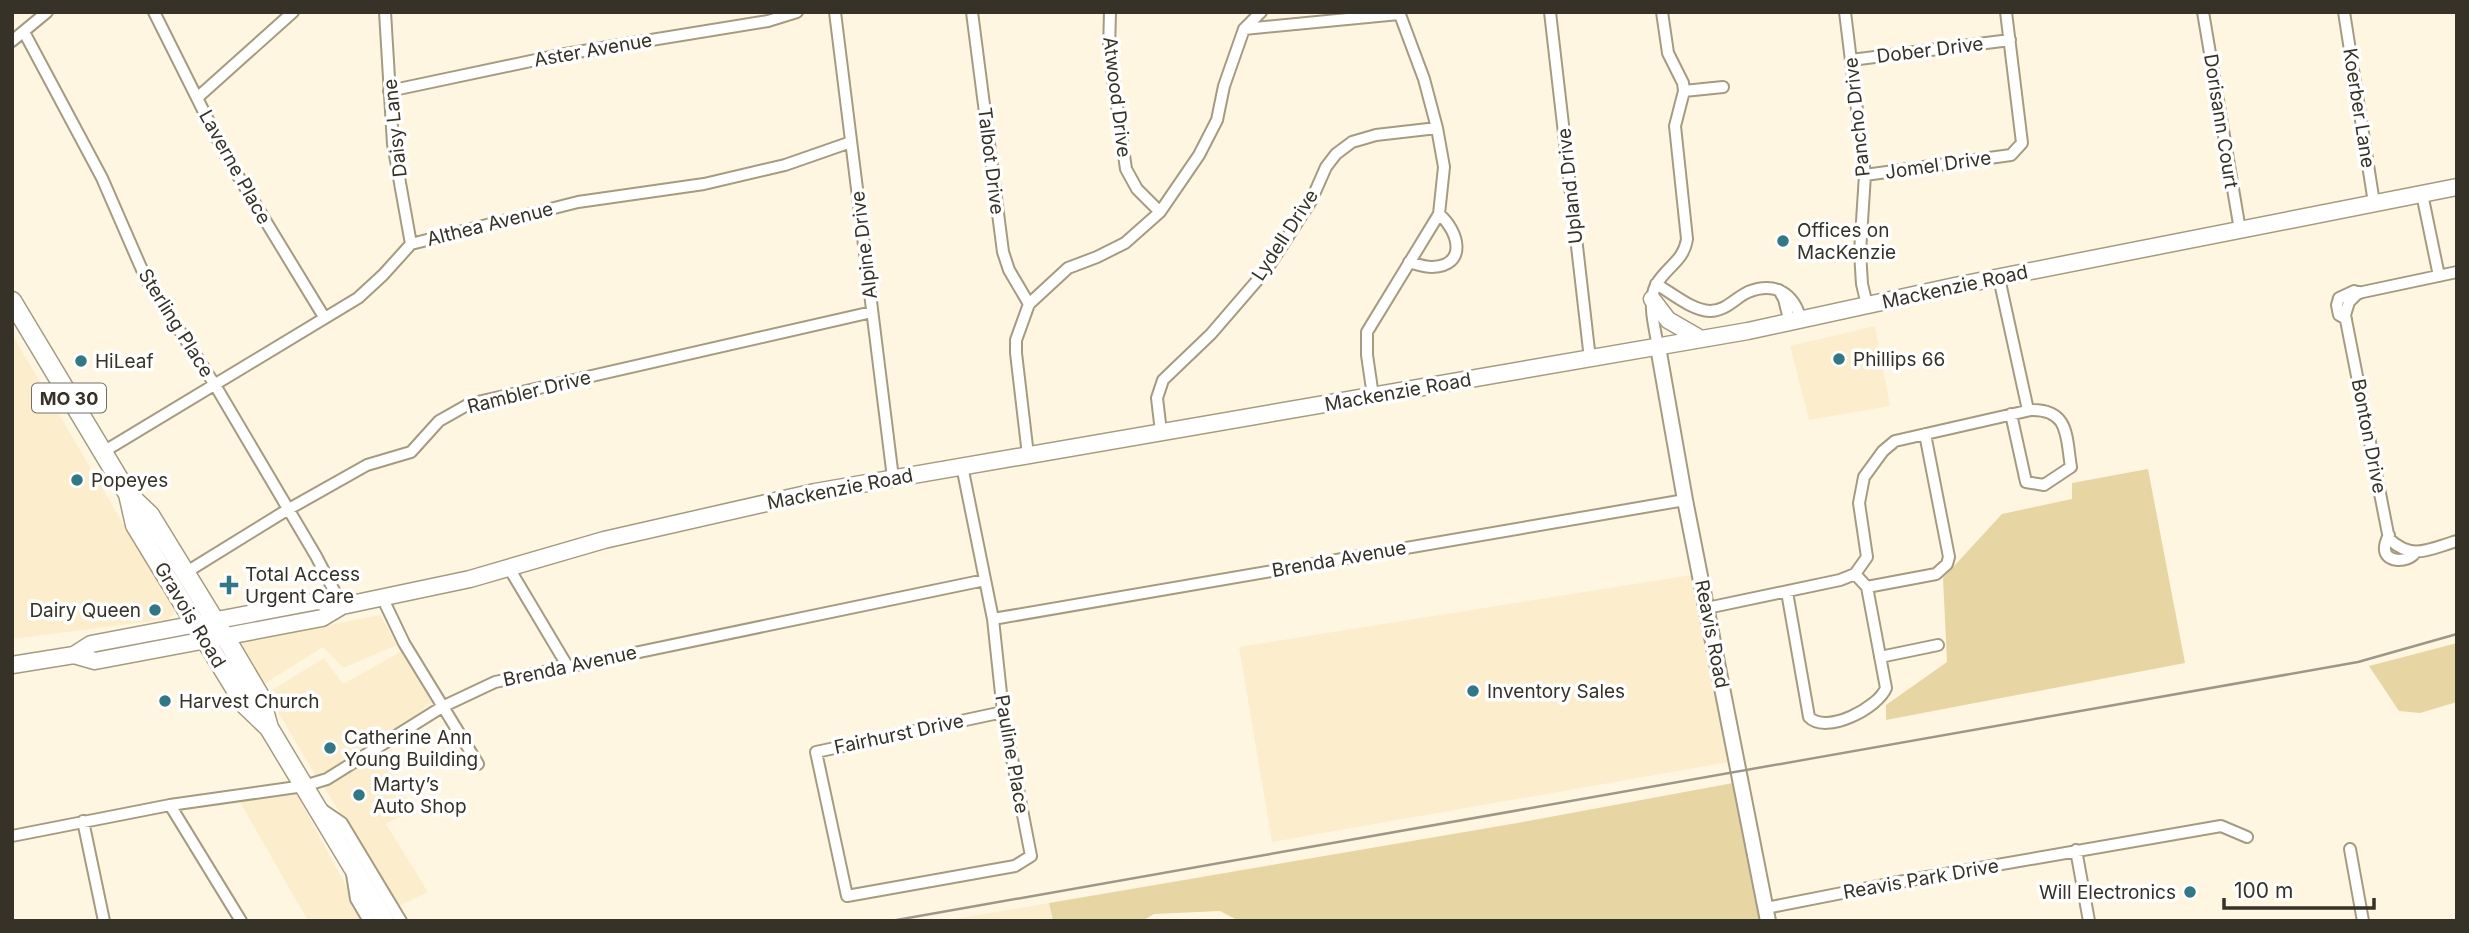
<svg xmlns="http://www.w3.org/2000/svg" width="2469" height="933" font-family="Inter,sans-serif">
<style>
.built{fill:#fceecd}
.green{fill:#e8d5a4}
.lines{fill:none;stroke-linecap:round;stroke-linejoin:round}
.minor-casing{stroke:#a59b82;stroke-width:14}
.tertiary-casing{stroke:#a59b82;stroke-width:18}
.secondary-casing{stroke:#a59b82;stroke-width:19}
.primary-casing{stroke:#a59b82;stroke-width:21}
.minor{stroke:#fff;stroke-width:10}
.tertiary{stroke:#fff;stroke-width:14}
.secondary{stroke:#fff;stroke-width:16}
.primary{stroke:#fff;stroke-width:18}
.rail{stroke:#9d9787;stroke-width:2.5}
.poi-dot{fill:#327786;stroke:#fff;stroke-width:2.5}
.labels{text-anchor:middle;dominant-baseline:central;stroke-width:7;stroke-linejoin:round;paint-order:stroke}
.shield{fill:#fff;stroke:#727068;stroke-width:2}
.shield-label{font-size:18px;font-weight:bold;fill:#363227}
.street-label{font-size:19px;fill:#363227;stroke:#fff}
.poi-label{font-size:19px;fill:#363227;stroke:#fff;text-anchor:start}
</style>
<rect width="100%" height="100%" fill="#fff6e1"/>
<path class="built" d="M1875,326L1890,406L1809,420L1790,346Z
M12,334L175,612L168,619L12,639Z
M1691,575L1729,762L1272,842L1239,647Z
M380,615L397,645L343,668L323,647L261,686L237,643Z
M402,651L432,702L410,720L317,778L267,693L324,658L343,684Z
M380,753L413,810L386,824L428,892L399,906L323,786Z
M296,793L365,921H308L240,802Z
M1049,903L1052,921H942Z"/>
<path class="green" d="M2148,469L2185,663L1886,720V705L1947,662L1943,578L2002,514L2072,499V483Z
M2457,643V702L2420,713L2399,711L2369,666Z
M1733,783L1739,801L1762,921H1239L1220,911L1154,914L1142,921H1053L1049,903L1523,822Z"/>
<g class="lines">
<g class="minor-casing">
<path id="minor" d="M154,12L226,156L324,317
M385,12L393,144L411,244
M835,12L893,478
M972,12L1003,252L1009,270L1029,304
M1110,12L1109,51L1126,169L1137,189L1160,212
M1550,12L1590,359
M1845,12L1865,175L1860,252L1862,284L1867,305
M2203,12L2240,230
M2344,12L2374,203
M1244,29L1399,14
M24,32L102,178L146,279L215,385L316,556L342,606
M12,41L47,12
M1851,60L2010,40
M389,91L559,55L768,21L797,12
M1684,91L1723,87
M197,98L293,12
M1865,175L2011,155L2022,143L2006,12
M2422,194L2439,276
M1409,262C1416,264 1424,267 1432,267C1468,266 1459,231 1439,214
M2457,272L2358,293L2349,302L2345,315L2389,539C2413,561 2429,549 2457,541
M1999,278L2028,410
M1656,284C1672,293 1691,310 1710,311C1726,311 1735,298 1748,292C1776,281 1794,294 1801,320
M1779,290L1784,299L1790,323
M2346,319L2339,315L2337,305L2339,298L2354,291L2360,293
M1658,347C1655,328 1647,303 1656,285C1666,267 1684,261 1687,239L1675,126L1684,91L1683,83L1668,53L1662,12
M1373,396L1367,355V332L1439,214L1444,167L1437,128L1424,79L1399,12
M1161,432L1157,398L1163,380L1211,334L1267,269L1311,201L1326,167L1336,154L1352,142L1376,135L1437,128
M103,452L358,298L383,275L411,244L578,202L704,184L785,165L851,142
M1028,455L1016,353V340L1029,304L1068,268L1097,257L1125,243L1160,212L1199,155L1217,120L1224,86L1244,29L1261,12
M962,466L993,619L1003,712L1031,856L1015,866L847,896L816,752L1003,712
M2389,535C2387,539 2385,543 2385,547C2383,563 2408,563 2415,553
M509,568L568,667
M185,573L287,510L367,465L411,452L439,421L469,404L872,312
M1867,587L1936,574L1947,564L1949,557L1925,434
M1787,592L1809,717C1826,735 1878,708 1886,688L1867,587L1855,574
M382,597L404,643L478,764
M1707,608L1840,580L1855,574L1867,557L1859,503L1864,477L1883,451L1895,441L2031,410C2070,409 2066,438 2071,467L2044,485L2026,482L2011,414
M993,619L1685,500
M1880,657L1938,645
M170,805L241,921
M320,808L342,823L401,921
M83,821L104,921
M12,836L170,805L304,786L327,779L442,707L495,682L985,580
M2350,849L2363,921
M2076,850L2089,921
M352,874L356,899L369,921
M1766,908L1893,883L2221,826L2247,837"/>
</g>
<g class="tertiary-casing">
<path id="tertiary" d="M1658,347L1685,500L1768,921"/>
</g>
<g class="secondary-casing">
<path id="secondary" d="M1652,299L1668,320L1701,339
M74,655L95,661L322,618L342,606L470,579L604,540L815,492L1748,331L1955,286L2457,187
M12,665L74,655L91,644L318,601L342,606"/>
</g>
<g class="primary-casing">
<path id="primary" d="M12,301L128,494L150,515L231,647L260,696L269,728
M128,494L135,525L163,571L245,705L269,728L385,921"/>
</g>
<use href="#minor" class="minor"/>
<use href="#tertiary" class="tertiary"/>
<use href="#secondary" class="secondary"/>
<use href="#primary" class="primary"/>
<path class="rail" d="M891,921L2358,662L2457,634"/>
</g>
<g class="poi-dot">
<circle cx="1783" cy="241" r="7"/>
<circle cx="1839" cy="359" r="7"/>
<circle cx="81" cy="361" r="7"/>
<circle cx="77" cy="480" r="7"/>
<path d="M225.5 574.5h7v7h7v7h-7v7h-7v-7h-7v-7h7z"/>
<circle cx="155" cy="610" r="7"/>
<circle cx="1473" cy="691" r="7"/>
<circle cx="165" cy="701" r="7"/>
<circle cx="330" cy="748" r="7"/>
<circle cx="359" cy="795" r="7"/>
<circle cx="2190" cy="892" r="7"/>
</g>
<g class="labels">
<rect class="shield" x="32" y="383.5" width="74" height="29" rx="5"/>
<g class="shield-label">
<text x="69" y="398">MO 30</text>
</g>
<g class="street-label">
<text transform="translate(593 50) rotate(-10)">Aster Avenue</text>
<text transform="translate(1930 50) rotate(-7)">Dober Drive</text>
<text transform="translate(1117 97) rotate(83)">Atwood Drive</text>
<text transform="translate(2359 108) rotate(81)">Koerber Lane</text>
<text transform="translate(1857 117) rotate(-96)">Pancho Drive</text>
<text transform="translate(2221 121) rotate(81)">Dorisann Court</text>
<text transform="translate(395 128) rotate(-96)">Daisy Lane</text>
<text transform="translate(991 161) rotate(83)">Talbot Drive</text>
<text transform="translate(1938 165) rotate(-8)">Jomel Drive</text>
<text transform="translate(235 167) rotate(61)">Laverne Place</text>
<text transform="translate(1570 186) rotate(-96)">Upland Drive</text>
<text transform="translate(490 224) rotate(-14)">Althea Avenue</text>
<text transform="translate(1285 235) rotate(-57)">Lydell Drive</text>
<text transform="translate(864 245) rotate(-97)">Alpine Drive</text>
<text transform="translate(1955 287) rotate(-12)">Mackenzie Road</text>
<text transform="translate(176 323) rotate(58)">Sterling Place</text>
<text transform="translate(529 392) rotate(-14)">Rambler Drive</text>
<text transform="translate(1398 392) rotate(-10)">Mackenzie Road</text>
<text transform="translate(2369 436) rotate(79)">Bonton Drive</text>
<text transform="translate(840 489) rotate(-11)">Mackenzie Road</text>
<text transform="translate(1339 559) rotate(-10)">Brenda Avenue</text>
<text transform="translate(190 615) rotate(59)">Gravois Road</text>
<text transform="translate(1712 634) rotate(79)">Reavis Road</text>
<text transform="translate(570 666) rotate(-12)">Brenda Avenue</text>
<text transform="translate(899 734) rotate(-12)">Fairhurst Drive</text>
<text transform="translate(1012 754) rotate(80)">Pauline Place</text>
<text transform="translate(1921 879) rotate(-10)">Reavis Park Drive</text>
</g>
<g class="poi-label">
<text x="1797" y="230">Offices on<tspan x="1797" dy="22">MacKenzie</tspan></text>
<text x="1853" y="359">Phillips 66</text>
<text x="95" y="361">HiLeaf</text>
<text x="91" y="480">Popeyes</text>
<text x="245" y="574">Total Access<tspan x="245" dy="22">Urgent Care</tspan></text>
<text x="141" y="610" text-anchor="end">Dairy Queen</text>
<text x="1487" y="691">Inventory Sales</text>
<text x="179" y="701">Harvest Church</text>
<text x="344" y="737">Catherine Ann<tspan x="344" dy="22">Young Building</tspan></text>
<text x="373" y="784">Marty’s<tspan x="373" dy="22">Auto Shop</tspan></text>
<text x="2176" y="892" text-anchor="end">Will Electronics</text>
</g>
</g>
<rect width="2469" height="933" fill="none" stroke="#363227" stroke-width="28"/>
<path d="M2224 898v10h150v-10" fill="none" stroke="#363227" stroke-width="3.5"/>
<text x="2234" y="898" font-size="21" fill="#363227" stroke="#ffffff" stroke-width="5" paint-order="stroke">100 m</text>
</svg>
